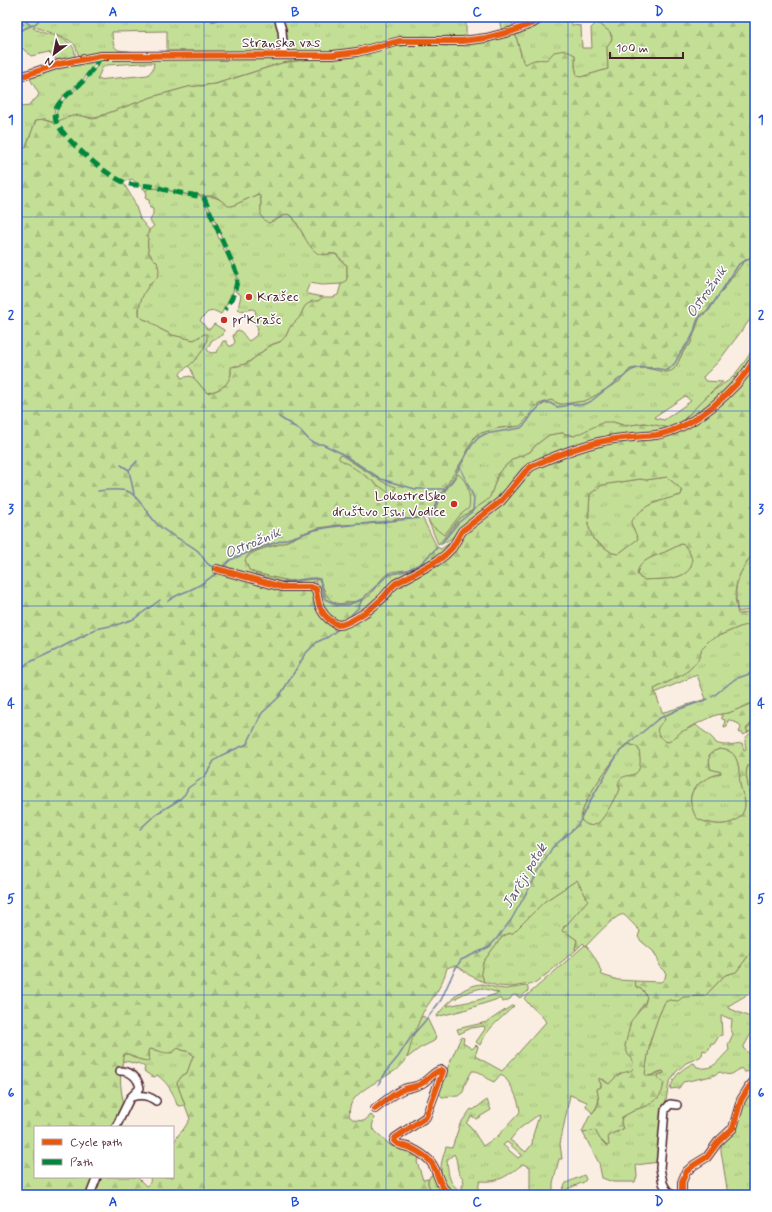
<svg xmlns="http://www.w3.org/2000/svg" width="772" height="1212" font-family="Mynerve,sans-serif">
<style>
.grass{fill:url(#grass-tufts);stroke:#867f60;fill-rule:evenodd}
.forest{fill:url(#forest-firs);stroke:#867f60;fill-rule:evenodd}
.pitch{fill:#c3df96;stroke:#867f60}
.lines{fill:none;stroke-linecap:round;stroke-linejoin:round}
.stream{stroke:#7883a2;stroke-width:1.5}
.minor-casing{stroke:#4a1f2b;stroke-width:10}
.minor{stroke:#fff;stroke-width:7}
.quiet{stroke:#00873e;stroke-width:5;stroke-dasharray:10 5;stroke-linecap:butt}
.cycleway-casing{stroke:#fff;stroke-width:8}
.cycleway{stroke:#e8590c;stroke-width:6}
.grid{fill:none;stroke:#1d4ed8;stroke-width:1;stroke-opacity:0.55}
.poi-dot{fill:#c8321e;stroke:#fff;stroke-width:1.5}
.labels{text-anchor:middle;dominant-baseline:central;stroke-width:3;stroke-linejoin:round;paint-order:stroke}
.street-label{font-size:14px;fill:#4a1f2b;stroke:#fff}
.poi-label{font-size:14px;fill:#4a1f2b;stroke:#fff;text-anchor:start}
.water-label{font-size:15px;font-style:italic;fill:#655971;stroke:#fff}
.neatline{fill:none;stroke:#1d4ed8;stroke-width:1.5}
.grid-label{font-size:13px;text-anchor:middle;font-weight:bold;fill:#1d4ed8}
</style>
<defs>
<pattern id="grass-tufts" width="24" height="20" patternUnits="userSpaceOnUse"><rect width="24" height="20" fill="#c3df96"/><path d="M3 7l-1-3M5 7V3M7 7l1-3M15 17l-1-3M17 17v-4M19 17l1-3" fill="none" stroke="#a9bf81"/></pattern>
<pattern id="forest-firs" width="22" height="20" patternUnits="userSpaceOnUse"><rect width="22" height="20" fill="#c3df96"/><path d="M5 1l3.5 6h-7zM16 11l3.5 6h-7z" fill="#a9bf81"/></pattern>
</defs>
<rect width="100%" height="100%" fill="#faeee2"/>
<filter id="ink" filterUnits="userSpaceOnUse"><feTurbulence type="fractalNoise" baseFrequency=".025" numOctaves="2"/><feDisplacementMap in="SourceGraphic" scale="8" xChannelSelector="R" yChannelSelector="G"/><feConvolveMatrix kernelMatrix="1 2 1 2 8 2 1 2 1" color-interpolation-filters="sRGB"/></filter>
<g filter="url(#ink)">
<path class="grass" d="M17,17H272L274,20H278L280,32V52H167V31L112,32C113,58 121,47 137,53H99L79,56L75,45L69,40L35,27L33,28C46,37 76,35 75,56L59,62L49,52L31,56L22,48L17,47V22L24,25L23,23L17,20Z
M284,17H507L510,18L514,27L502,32L499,19L466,20V38H402L365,48L341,52H291L286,49L282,20Z
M547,17H571L572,25L581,26L582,48H592L591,28L597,22L610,32L612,39L607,47L608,69L581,77L577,76L575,66V55L554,52C544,64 547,58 536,60C533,60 529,63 526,64L523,61L515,33Z
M312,57L304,60L282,63L215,84L188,87L152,97L103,115C92,122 85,114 74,116C68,117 64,120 58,122C50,105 73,93 83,83C90,76 97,67 102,58ZM142,63H154L153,69L148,75L97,80L102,68L107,65Z
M97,60C93,67 86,77 80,83C67,96 50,100 55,122L45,119L36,120L26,147L17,154V103L20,107L30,106V103L37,98L39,94L29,77L62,66Z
M149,188L162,189L190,195L197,193L201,196L212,218L219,239L236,274V280L232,295L221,314L215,311L208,312L200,320L207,329H210L214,324L224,330L223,335L212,340L207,349L209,352L212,353L217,352L223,341H226L229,346H232L235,342L233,336L236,331L239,330C244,333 245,338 249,341L256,336L258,328L255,322H250L248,321L249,317L256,313L255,310L252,309L241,311L238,309L241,295L235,291L238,282L237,271L222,240L219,228L204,197C218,195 219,201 232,206L258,194L261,198V210L274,221L287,214L292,216L309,244L323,255C342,251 336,260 347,265V279L343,284L321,285L310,283L306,292L308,294L323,297C318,304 312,299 305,307C302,310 302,314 300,318C297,322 294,324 291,327C288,330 287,334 285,338C280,343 277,342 271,345C259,352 249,367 234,366L231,369C232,385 220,390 207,393L194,378L191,369L188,366C196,359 205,350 207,339L200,336L194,340L172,335L160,329L149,321L143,319L139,315L140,303L144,292L154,280L157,262C145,252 147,245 149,230L154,226L150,221L153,214V209L150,208L149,200L146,199L145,197L147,195L146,191Z
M755,255V313L718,362L703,377L705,381L723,382L711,392L682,421V425L667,430L644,423L626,426L613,422L574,436L562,433L549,435L536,445L530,452L513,459L499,472L490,497L485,502L459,519L443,539L438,544L426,515L435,504L437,499L463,459L475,436L481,433L499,428L514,427L527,419L533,408L539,404L551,400L560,404L584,401L620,381L630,369L645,368L666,372L676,366L686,347L690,345L701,314L707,311L745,260ZM685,396L691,401L664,420L655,418L654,417Z
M755,344V356L738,379L733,377L748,357Z
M667,477L680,488L682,492L681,495L653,503L631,524L639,539L618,554L612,553L593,539L588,525L590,494L602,485L640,479L646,480Z
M421,515L437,547C434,549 433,552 431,554C421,568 407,572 391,572C384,580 372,597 362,600C358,602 354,601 349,602C342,604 335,605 329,599C324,594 322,586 319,580L309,578L293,582L255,573L249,570L245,560C253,549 267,548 280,544C295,539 309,529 325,527C343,524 362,525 380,523C386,522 392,520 397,518C406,517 413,520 421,515Z
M681,544L684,545C698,560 694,574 673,578C664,580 654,579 645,580L640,578L637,574C639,558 658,556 669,550C674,548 676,546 681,544Z
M755,550V609L738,612C732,582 739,574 755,550Z
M755,624V729L748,732L746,729L751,725L755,705L750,704L729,713L716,715L690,727L669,742L664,741L658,735L657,730L663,712L668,711L706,699L697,675L655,693L654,689L684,674L691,668L698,660L702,648L711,639L742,626Z
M629,744L635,746L639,749C642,766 643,774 624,777L618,784L620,790C610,801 600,840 581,820C581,799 612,763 625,745Z
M720,749C725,750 730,750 734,755C740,763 739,775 740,784C741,790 744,796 745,802C746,819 730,826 715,824C710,823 704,822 700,820C695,818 694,813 692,808C685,788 704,778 721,773V772L710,769L709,755L714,751Z
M755,750V798C753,796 750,793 748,791C742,779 748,760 755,750Z
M577,880L588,900L567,925L563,927L566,932L577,940L575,949L576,950L536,983L511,987L498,986L484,982L481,972L483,962L501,938L507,934L513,933L545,901Z
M585,945C594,954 598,962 602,975L618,980L635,981L636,987L643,990L647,997C645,1003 643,1005 639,1010C632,1021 628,1035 625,1046C629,1053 640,1068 629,1072C625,1074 622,1072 619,1075C615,1077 612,1081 609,1084L603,1079L599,1080L601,1084V1087L597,1089C599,1100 600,1104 592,1113L586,1106L587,1102L570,1095L560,1144L562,1159H559L553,1183V1195H530V1167L523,1164C508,1175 500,1183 480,1181L476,1195H470L462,1188V1186L464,1183L463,1178C455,1172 459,1162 454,1154L447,1160C449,1180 449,1184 466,1195H455L448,1192C439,1171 439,1169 446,1147L452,1148L460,1124L471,1109L473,1110L487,1100L491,1110L476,1119L472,1116L466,1123L470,1126L483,1146L498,1136L520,1112C519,1100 511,1082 501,1074L494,1082C485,1079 482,1070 472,1071L465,1084L463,1092L458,1096L442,1097L439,1093L442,1081L461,1037L464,1038L463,1043L472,1049L476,1045L478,1047L475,1056L502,1071L546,1022C541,1013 530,1007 524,998ZM538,1115L539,1116L533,1135L532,1144L526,1152L510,1140L519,1129ZM507,1142L522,1155L518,1158L503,1145Z
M755,947V990L728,1006V1008L755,1019V1026L743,1048L755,1059V1071L744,1072L741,1068C732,1074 731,1077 720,1072L712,1076L683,1082L679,1088L670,1089C674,1076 682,1068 694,1063L697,1067C700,1067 703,1069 706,1068C715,1068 722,1056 729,1050L728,1045L733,1034L731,1030L732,1019L728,1018L724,1016H721L722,1035L719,1036L714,1044L711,1043L709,1049L706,1051L703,1050L702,1055L700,1057L686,1063L676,1072L669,1083L663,1117L659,1162L636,1165L637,1176L635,1182H613L602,1178L599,1163L583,1133L595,1130L600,1139C607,1137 612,1132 618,1132L622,1117L637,1109L647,1106L658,1079V1075L664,1073L663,1071C657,1071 653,1076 647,1076L645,1074C648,1052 651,1031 661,1011C662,1008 663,1004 665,1002C672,996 696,996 705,996L725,975L736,972Z
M483,984L497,988L506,989L527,986L528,988V991L520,998L516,995H513L510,999L503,1002L501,999H498L464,1010L436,1017C448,1002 462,985 483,984ZM482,988L499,993L478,1000L447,1006C453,997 471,990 482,988Z
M513,1005L514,1006C502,1018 486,1029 480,1045L476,1042L485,1029L484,1026L471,1028L459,1034L457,1029L487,1022Z
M423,1016L428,1020L436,1037L434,1041L420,1048L407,1058C409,1049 416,1020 423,1016Z
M178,1048L182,1050L190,1052L193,1056L187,1073L182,1076L177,1083L185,1105L180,1106L177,1105C173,1092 168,1083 157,1075L155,1077L151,1076L144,1071L145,1067L138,1063L136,1064L130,1062L123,1061L122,1058L124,1054H128L138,1059L147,1061L149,1057L148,1052L149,1049L172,1053Z
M755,1082V1195H728L721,1151V1143L732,1133L740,1106Z
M434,1174L449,1195H433L428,1184V1179L430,1178V1176Z
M584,1175L586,1179L584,1182L567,1189L563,1194L561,1192L566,1183Z"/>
<path class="forest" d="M597,17H755V255L745,260L707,311L701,314L690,345C680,351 680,362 674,369C667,376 654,368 646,368C641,367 635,368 630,369L620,381L589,399L584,401L563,404H560L551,400L539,404L533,408L527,419L520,426L499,428L481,433L475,436L463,459L438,499L433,510L425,515L412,519L400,518L382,523L338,525L318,528L306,532L283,543L254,551L249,554L245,560L249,570L255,573L293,582L313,579L314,600L317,611L334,626V630L336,631C341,621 327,614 322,607C317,601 318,587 315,579C326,581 321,597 336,603C341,605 346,603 351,602C355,601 359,602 363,600C374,594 378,580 388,573C395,570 405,571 412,569C423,566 429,554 437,547L441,549L457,538L532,468L602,442L652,438L694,422L755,361V550C740,572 730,585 738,614L755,612V624L742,626L711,639L702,648L698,660L691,668L684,674L654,689L665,720C655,729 655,731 664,741L669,742L681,732L696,725C703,732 711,734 716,743C725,747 733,744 742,743L744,750L746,749C744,738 744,737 755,731V750L747,768L746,774L749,792L755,798V947L736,972L725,975L705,996L683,997L678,1001L669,1000L665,1002L659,1015L650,1041L645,1074L647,1076H651L663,1071L664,1073L658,1075V1079L664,1083L662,1092L658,1098L647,1106L637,1109L622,1117L621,1122L623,1129C618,1132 613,1132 608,1136L609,1145L607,1146L600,1139L595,1130L583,1133L582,1132L589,1117L596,1109L599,1101L597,1089L601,1087V1084L599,1080V1078L609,1084C613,1080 617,1075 622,1073C632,1070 636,1072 632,1058L628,1055L625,1046L631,1021L645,1004L647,997L643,990L636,987L635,981L661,982L665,978L666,973L659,966L658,959L653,951L641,941L638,937L640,931C637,928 626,916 624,915C618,911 591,941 586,946L583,943L576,950L575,949L577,940L566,932H563L562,930L588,900L577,880L545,901L513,933L507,934L501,938L483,962L481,972L484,982L469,975L458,966H452L447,968C443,983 436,994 427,1006C421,1014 418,1025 414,1034C410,1043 410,1057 402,1065C388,1078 359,1087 351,1104C349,1107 350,1112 349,1116L354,1120L364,1121L371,1115L374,1118L372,1128L391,1146L412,1151L419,1158L417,1162L423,1180L428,1179V1184L433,1195H17V154L26,147L36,120L45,119L55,122L72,116L80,115L92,119L98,118L103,115L152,97L188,87L216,84L282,63L304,60L312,57L352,56L366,54L399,44L515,33L523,62L526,64C529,62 533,60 536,60C547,58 544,64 554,52L565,50L575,55V66L577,76L581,77L608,69L607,47L612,39L610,32L597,22ZM132,179L146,191L149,188L162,189L190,195L197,193L200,196H213L218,198L228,206H232L258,194C266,204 254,217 269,223L287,214L292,216C301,227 305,244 317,253C323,257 330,252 336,254C341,257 342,263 347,265V279L343,284H341L338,295L333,297H323L318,301H312L305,306L299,318L290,327L286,336L280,342L271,345L248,363L238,366L231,367C231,370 232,374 230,377C226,388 217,391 207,393L194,378L190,376L181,378L180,375C181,370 187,368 191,364C199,356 208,346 207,334H204L194,340L172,335L160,329L149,321L143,319L139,315C138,304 143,294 149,285C153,281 158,278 159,272C159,269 158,265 157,262C145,252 147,245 149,230L140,219L134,201L124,184L125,181ZM667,477L680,488L682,492L681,495C663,500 640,505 631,523L638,539L618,554L612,553L593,539L588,525L590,494L602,485L640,479L646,480ZM681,544L684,545C698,560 693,574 673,578C664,580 654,579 645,580L640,578L637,574C639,558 658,556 669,550C674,548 676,546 681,544ZM629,744L635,746L639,749C645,786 626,769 619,781C618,784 620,788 620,790C610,801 600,840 581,820C581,799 612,763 625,745ZM720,749C725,750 730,750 734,755C740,763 739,775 740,784C741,790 744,796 745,802C746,819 730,826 715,824C710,823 704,822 700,820C695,818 694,813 692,808C685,788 704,778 721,773V772L710,769L709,755L714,751ZM178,1048L182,1050L190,1052L193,1056L187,1073L182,1076L177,1083L190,1119L183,1130L179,1134L173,1144V1177H150C151,1182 150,1184 146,1186L137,1177H35V1127H112L124,1104C121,1092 119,1078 122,1066C123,1062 122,1059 124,1054C131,1053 133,1057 138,1059C142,1060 146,1061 149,1061L148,1052L149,1049C163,1050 167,1058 178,1048Z
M733,377L738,379L715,402L682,425V422C692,412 701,401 712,392C719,386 726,383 733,377Z
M604,422H613L626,426L644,423L666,427L667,430L629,436L538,462L508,493L483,512H480L463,525C461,533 449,540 442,544H438L443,539L459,519L485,502L490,497L499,472L513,459L530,452L536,445L549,435L562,433L574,436Z
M750,704L755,705L752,717L753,721L746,729L748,732L744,735L742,733H740L739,732L741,728L739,724L730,720H728L727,726L724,727L725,720L722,719L721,714L729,713Z"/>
<path class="pitch" d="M341,455L383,482L396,487L392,495C374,483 358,469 339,459V456Z
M458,474C468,480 471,498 469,508L460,515L444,535L431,525L427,517L435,511L439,499Z"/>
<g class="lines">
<path class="stream" d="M21,17L30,25
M199,17L203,18L209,17L212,21H215C219,17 222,17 228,19L275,18
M17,32L35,24L41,18L44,17
M279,417L300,430L310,441L317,444H322L339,452L381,479L415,489H446
M121,465L129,470L134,494
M129,470L137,461
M98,491C107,490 121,488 129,492C138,496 149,516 157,524C169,536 185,540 198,551C204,557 206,567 215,567
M427,515L434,510L438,496L446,489L453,479L472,445L478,438L485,434L521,428L527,422L533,413L540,406L545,403H550L557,407L565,406L569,404L581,405L590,402L619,379C625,378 625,374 629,372C640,364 656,369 668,370L675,363L680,353L689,342L694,332L696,324L698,319L709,310L739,264L755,256
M441,544L458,523L473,511L474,498L460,467
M221,567H223L230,560L262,547L315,530L331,527L420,518
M224,567L281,582L314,578L320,579L325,599L337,605H348L362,599L388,575L405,571L420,564L437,548
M168,601C177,594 184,593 194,588C203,584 210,578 218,572
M347,619L359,607L362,599
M17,675L21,668L28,663L58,649L96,629L119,624L134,619L160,600
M712,697L735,679L755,672
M140,829L156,814L179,800L185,794L188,788L205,776L214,761L224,754L247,744L262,713L279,697L306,653L317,642L328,637L340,628
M378,1085L388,1069L398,1057L411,1037L425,1021L441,1000L454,971L461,960L489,947L499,936L511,920L552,848L578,825L590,801L619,752L658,719L677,710L708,699"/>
<g class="minor-casing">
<path id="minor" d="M278,17L282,30L284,55
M17,78L59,64L101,56L333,55L357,52L400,41H462L486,38L513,31L533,23L542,17
M217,569L282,587H311L316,589C318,605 321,617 338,625C348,625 370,610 378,602C385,597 389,589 395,584L437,561L445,555L452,548L462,531L501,501L526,471L532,466C555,456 579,446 604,441C621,437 638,437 656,435C693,429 737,390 755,359
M132,1097C141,1094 148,1095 156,1101
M375,1109C384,1102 393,1094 404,1089C410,1087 418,1087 424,1082C430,1078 434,1071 442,1070L443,1071L426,1117L395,1138L394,1141C399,1146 405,1146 411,1148C417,1151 424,1155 429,1160C440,1171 437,1189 452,1195
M116,1127L130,1098L140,1088C138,1077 130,1071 120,1071
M90,1195L97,1177
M672,1195L666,1189L663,1183L660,1168L665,1110L670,1104L677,1105
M682,1195V1182L686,1172L694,1165L707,1157L718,1142L733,1128L741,1100L749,1087L755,1080"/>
</g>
<use href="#minor" class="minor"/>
<path class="quiet" d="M101,56C96,65 90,73 83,81C75,90 61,97 56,109C55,113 55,118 56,121C62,138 109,178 126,183C134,186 142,185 150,186C157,187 164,190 171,191C182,194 193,194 204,198L237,274C238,287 232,299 225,310"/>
<g class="cycleway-casing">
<path id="cycleway" d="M17,78L59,64L101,56L333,55L357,52L400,41H462L486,38L513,31L533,23L542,17
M217,569L282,587H311L316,589C318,605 321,617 338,625C348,625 370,610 378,602C385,597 389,589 395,584L437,561L445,555L452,548L462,531L501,501L526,471L532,466C555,456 579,446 604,441C621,437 638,437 656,435C693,429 737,390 755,359
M375,1109C384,1102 393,1094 404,1089C410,1087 418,1087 424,1082C430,1078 434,1071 442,1070L443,1071L426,1117L395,1138L394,1141C399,1146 405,1146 411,1148C417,1151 424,1155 429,1160C440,1171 437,1189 452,1195
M682,1195V1182L686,1172L694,1165L707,1157L718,1142L733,1128L741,1100L749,1087L755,1080"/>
</g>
<use href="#cycleway" class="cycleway"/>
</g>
</g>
<path class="grid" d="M204,17V1195M386,17V1195M568,17V1195M17,217H755M17,411H755M17,606H755M17,801H755M17,995H755"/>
<g class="poi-dot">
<circle cx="249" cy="297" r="4"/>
<circle cx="224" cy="320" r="4"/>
<circle cx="454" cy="504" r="4"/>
</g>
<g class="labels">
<g class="street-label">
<text x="281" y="43">Stranska vas</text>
</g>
<g class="poi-label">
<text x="257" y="297">Krašec</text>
<text x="232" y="320">pr'Krašc</text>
<text x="446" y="496" text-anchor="end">Lokostrelsko<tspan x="446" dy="16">društvo Ishi Vodice</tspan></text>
</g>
<g class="water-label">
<text transform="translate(707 292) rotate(-55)">Ostrožnik</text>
<text transform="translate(253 543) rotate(-23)">Ostrožnik</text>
<text transform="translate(525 876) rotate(-59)">Jarčji potok</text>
</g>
</g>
<rect width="772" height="1212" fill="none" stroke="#fff" stroke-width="44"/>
<rect x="34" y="1126" width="140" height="52" fill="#ffffff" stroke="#b7a5aa"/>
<rect x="42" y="1139" width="20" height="6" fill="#e8590c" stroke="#b7a5aa"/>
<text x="70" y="1146" font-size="12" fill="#4a1f2b">Cycle path</text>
<rect x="42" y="1159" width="20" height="6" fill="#00873e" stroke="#b7a5aa"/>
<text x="70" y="1166" font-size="12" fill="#4a1f2b">Path</text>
<g transform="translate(54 54) rotate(212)" stroke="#ffffff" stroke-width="3" paint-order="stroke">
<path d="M0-3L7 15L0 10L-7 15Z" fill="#4a1f2b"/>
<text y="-6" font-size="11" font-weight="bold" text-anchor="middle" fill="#4a1f2b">N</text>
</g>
<path d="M610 52v6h73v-6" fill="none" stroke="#4a1f2b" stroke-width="2"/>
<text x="616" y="52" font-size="12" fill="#4a1f2b" stroke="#ffffff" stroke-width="3" paint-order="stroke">100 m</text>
<rect x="22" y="22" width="728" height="1168" class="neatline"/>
<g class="grid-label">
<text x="113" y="16">A</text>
<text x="295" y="16">B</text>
<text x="477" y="16">C</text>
<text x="659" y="16">D</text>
<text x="11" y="124">1</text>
<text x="761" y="124">1</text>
<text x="11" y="319">2</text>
<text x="761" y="319">2</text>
<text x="11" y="513">3</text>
<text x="761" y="513">3</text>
<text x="11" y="708">4</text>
<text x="761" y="708">4</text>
<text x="11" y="903">5</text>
<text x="761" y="903">5</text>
<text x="11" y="1097">6</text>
<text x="761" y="1097">6</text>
<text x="113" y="1206">A</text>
<text x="295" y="1206">B</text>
<text x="477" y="1206">C</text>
<text x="659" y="1206">D</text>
</g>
</svg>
